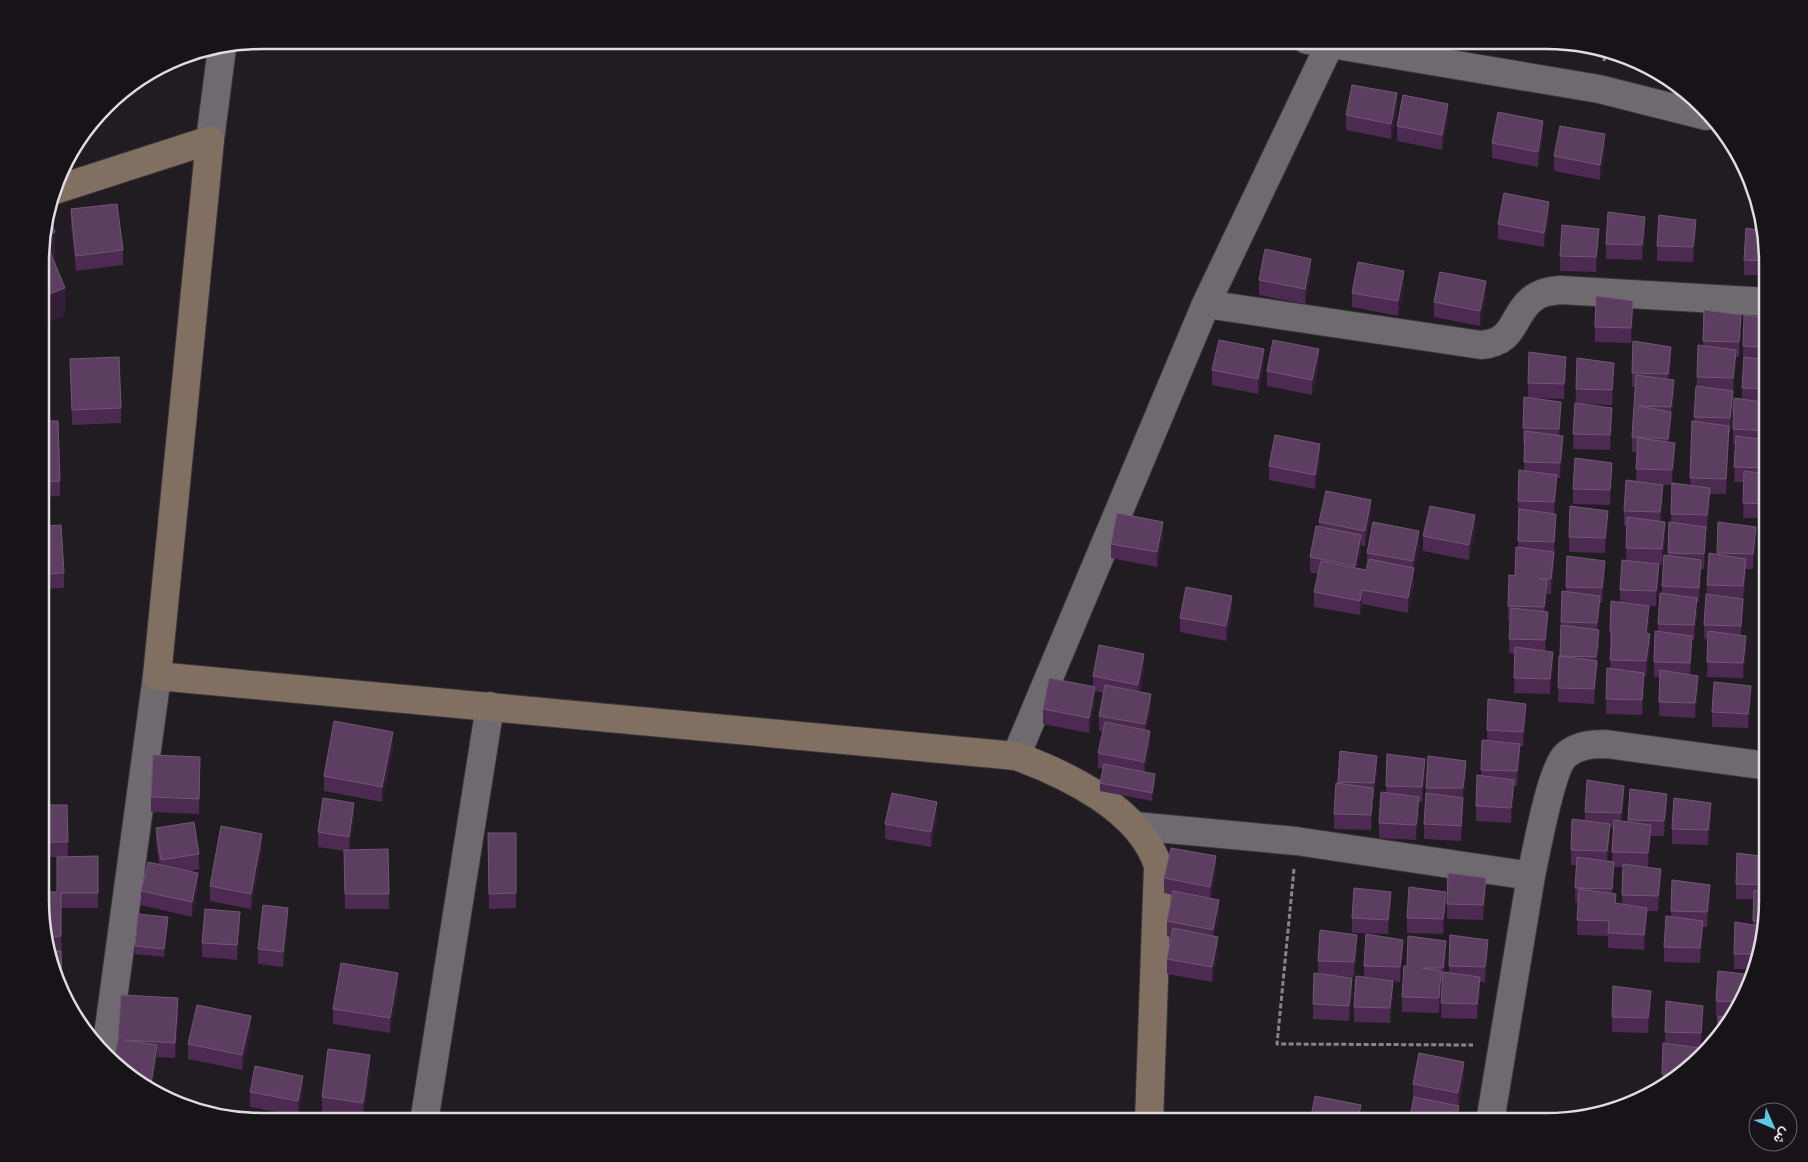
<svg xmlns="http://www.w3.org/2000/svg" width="1808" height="1162" font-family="'Golos Text',Vazirmatn,sans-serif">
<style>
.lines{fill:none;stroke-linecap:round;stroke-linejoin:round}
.street-casing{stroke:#39363a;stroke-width:30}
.secondary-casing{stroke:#39363a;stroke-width:30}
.path{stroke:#888588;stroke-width:3;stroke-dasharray:5 2.5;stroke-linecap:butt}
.street{stroke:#6f6a70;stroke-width:28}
.secondary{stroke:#817061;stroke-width:28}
.wall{fill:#4c2a51;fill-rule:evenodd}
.shaded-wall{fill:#341d37}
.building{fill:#5c3e60;stroke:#715774}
.rim{fill:none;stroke:#e0dde0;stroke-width:2.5}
</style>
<rect width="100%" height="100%" fill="#211c21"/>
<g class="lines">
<g class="street-casing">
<path id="street" d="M1307,40L1599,89L1706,116
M210,140L222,48
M1206,304L1481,345C1516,342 1511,317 1531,300C1540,292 1550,291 1561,290L1768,302
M1016,756L1206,304L1330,44
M1135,826L1296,841L1531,876C1536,853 1551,768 1566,755C1578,745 1592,744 1606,744L1768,766
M106,1050L157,676
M424,1122L490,706
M1490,1122L1531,876"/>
</g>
<g class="secondary-casing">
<path id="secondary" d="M55,190L210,140L157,676L1016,756C1066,774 1141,810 1158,866L1149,1122"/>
</g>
<path class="path" d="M1604,61L1606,50
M1294,869L1277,1044L1473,1045"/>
<use href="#street" class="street"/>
<use href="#secondary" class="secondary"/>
</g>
<path class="wall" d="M1397,108L1391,139L1346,130V115Z
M1448,119L1442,150L1397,141V126Z
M1543,136L1538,167L1492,158V143Z
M1605,149L1600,180L1554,171V156Z
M71,209L123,250V265L76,271L71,224Z
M1758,216L1762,229H1758Z
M1549,217L1544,247L1498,239V224Z
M1645,232L1642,260L1606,259V244Z
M1696,235L1693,262L1657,261V246Z
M1599,244L1596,272L1560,271V256Z
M1768,247V275H1744V260Z
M1311,273L1305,304L1259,295V280Z
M1404,286L1398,316L1352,307V293Z
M1486,295L1480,326L1434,317V302Z
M1704,310L1741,330L1739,357H1736V365L1733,391V406L1730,433H1729L1726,494H1710V503L1707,530H1706V542L1704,569H1701L1699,602H1697V613L1694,640H1692V651L1690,674L1698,690L1695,718L1659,716L1660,677H1654V662L1658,631L1660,593H1662V586L1668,556L1669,522H1671L1672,485H1663V500L1661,522L1665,537L1662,564H1657L1659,579L1656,606H1649V621L1647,633L1650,649L1646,676H1644V688L1642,715L1606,714V699L1610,668L1611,647H1610V632L1620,602V590L1626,560L1627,526L1624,525V511L1636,481L1637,452H1632V437L1636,388L1632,387V373L1671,362L1669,379L1674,395L1669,443L1675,458L1672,483L1690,485L1697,377L1703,346Z
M1633,316L1631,343L1595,342V327Z
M1768,318V518H1743L1744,482H1734L1736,444H1733V429L1742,399L1743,361V346Z
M70,359L121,408V423L72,425Z
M1264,364L1258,394L1212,385V370Z
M1319,364L1312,395L1267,386V371Z
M1566,372L1564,399L1532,398L1561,417L1559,436L1563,451L1560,478H1557V490L1554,514L1556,529L1554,557V567L1551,594H1547L1545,612L1548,627L1545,651L1553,667L1550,694L1514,693L1515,654L1509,653L1510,621H1508V606L1515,576L1518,547L1519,516H1518V501L1524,471L1525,443H1523V428L1528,397V383Z
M1614,378L1612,405L1586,404L1612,423L1610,450L1573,449L1576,389Z
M42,421L60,481V496L42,497Z
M1320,459L1315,489L1269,480V466Z
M1612,478L1610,505L1573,504V489Z
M1371,515L1365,546L1361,545V550L1357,568L1366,570L1367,566V553L1419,546L1414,569V583L1408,613L1362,604L1360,615L1314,607V592L1318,574L1310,572V557L1319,527V522Z
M1718,522L1756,542L1753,569H1746L1741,636L1746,651L1743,678L1707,677L1708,640L1704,639V625L1707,585L1717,554Z
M42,526L64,573V588L42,589Z
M1608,526L1605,553L1569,552V537Z
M1475,530L1469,560L1423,551V536Z
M1163,537L1157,567L1111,558V544Z
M1567,556L1605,576L1602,603H1600L1598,630L1599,645L1594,704L1558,702L1561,622L1566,591Z
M1232,611L1226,641L1180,632V618Z
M1144,669L1140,692L1151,709L1146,731L1150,746L1145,772L1155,782L1152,801L1100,791V783L1103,769L1098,768V753L1103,731H1099V716L1104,693L1095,691V702L1089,733L1043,724V709L1093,687V676Z
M1751,701L1748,728L1712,727V712Z
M1526,719L1523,746H1520V759L1517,786H1514V795L1511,823L1476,821V806L1481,776L1482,740H1487V730Z
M393,747L382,802L324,791V776Z
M1340,751L1377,770L1374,798H1373L1371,830L1334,829V814L1338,783Z
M1387,754L1425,774L1422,802H1419V812L1416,840L1379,838V823L1386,793Z
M1428,756L1466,776L1463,801V813L1461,841L1424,839V824Z
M200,771L199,814L151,812V797Z
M1630,789L1667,809L1664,836H1651L1648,867L1661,884L1658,911H1647V922L1644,950L1608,948V936L1577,935L1578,903L1575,902L1576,865H1571V850L1585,821V812L1624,800L1622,821L1628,822ZM1610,827L1613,828L1612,861H1607L1610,839ZM1614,867H1623L1622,904L1616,903L1612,894Z
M42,805H67L68,856H98V908H61L62,987L42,929L57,892V857H42Z
M937,817L931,847L885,839V824Z
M354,818L349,850L388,849L389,909H345L344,851L318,847V832Z
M1711,818L1708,845L1672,844V829Z
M156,828L199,854V869L189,871L198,888L192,917L141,905V891L159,864L156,843Z
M488,833H516V908L489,909Z
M262,849L251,909L210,901V886Z
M1768,857V915L1757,969H1734V954L1753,925V899H1736V884Z
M1216,871L1211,898L1219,915L1214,936L1218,952L1212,982L1167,974V959L1171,937L1167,936V921L1173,895L1164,893V878Z
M1672,880L1710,900L1707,927H1703V936L1700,963L1664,962V947L1671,917Z
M1486,893L1483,920L1447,919V904Z
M1391,907L1388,934L1352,933V918Z
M1446,907L1443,934L1407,933V918Z
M288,922L283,967L258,964V949Z
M168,924L164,957L135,954V946Z
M240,927L237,960L202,957V943Z
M1450,935L1488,955L1485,982H1480V992L1477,1019L1441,1018L1442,983H1441L1439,1013L1402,1012V997L1407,966L1446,956L1444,972L1449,973Z
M1357,950L1354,977L1337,976L1352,993L1349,1021L1313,1019V1004L1318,974V961Z
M1403,954L1400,982L1393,981V996L1390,1023L1354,1022V1007L1364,977V966Z
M1756,972L1734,1017L1716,1016V1001L1753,975Z
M398,988L390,1033L333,1024V1009Z
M1651,1006L1648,1033L1612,1032V1017Z
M178,1013L175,1058L157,1057V1060L118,1040Z
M1703,1021L1700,1052L1662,1088V1074L1665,1043V1032Z
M251,1031L242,1070L188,1059V1044Z
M370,1070L363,1118L322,1112V1097Z
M1464,1077L1459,1106V1122H1409L1413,1099V1084Z
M303,1091L298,1116L250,1107V1092Z"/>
<path class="shaded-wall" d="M1397,93V108L1391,139V124Z
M1448,104V119L1442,150V135Z
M1543,121V136L1538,167V152Z
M1605,134V149L1600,180V165Z
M1549,202V217L1544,247V233Z
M1645,217V232L1642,260V245Z
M1696,220V235L1693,262V247Z
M1599,229V244L1596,272V257Z
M55,232V260L44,265V237Z
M1311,259V273L1305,304V289Z
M1404,271V286L1398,316V301Z
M1486,281V295L1480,326V311Z
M65,288V316L50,322V346L42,350V297Z
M1633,301V316L1631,343V328Z
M1741,315V330L1739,357V342Z
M1671,347V362L1668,389V374Z
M1264,349V364L1258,394V379Z
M1319,349V364L1312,395V380Z
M1736,350V365L1733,393V378Z
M1566,357V372L1564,399V384Z
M1614,363V378L1612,405V390Z
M1674,380V395L1671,422V407Z
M1733,391V406L1730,433V418Z
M1561,402V417L1559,444V429Z
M1612,408V423L1610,450V435Z
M1671,412V426L1668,453V439Z
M1729,426V441L1726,494V479Z
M1563,436V451L1560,478V463Z
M1675,443V458L1672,485V470Z
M1320,444V459L1315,489V475Z
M1612,463V478L1610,505V490Z
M1557,475V490L1554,517V502Z
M1663,485V500L1660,527V512Z
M1710,488V503L1707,530V515Z
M1371,500V515L1365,546V531Z
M1608,511V526L1605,553V538Z
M1556,514V529L1554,557V542Z
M1475,515V530L1469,560V545Z
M1163,522V537L1157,567V552Z
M1665,522V537L1662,564V549Z
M1706,527V542L1704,569V554Z
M1756,527V542L1753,569V554Z
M1419,531V546L1414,569V583L1408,613V598L1413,575V561Z
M1361,535V550L1355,581V566Z
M1554,552V567L1551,594V579Z
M1746,559V574L1741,641V626Z
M1701,560V575L1699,602V588Z
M1605,561V576L1602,603V588Z
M1659,564V579L1656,606V591Z
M1547,580V595L1544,622V607Z
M1362,590V604L1360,615V601Z
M1232,596V611L1226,641V626Z
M1600,596V611L1597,638V623Z
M1697,598V613L1694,640V625Z
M1649,606V621L1646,648V633Z
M1548,612V627L1545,655V640Z
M1599,630L1597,676L1594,704L1596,657Z
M1650,634V649L1646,676V661Z
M1692,636V651L1690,678V663Z
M1746,636V651L1743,678V663Z
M1553,652V667L1550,694V679Z
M1144,654V669L1138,700V685Z
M1644,673V688L1642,715V700Z
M1698,676V690L1695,718V703Z
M1751,686V701L1748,728V714Z
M1095,687V702L1089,733V718Z
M1151,694V709L1145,739V724Z
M1526,704V719L1523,746V732Z
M1150,731V746L1144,777V762Z
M393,732V747L382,802V787Z
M1520,744V759L1517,786V771Z
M1377,756V770L1374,798V783Z
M200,757V771L199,814V799Z
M1425,759V774L1422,802V787Z
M1466,761V776L1463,801V813L1461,841L1463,788Z
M1155,774V782L1152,801V793Z
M1514,780V795L1511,823V808Z
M1624,786V800L1621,828V813Z
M1373,788V803L1371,830V815Z
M1667,794V809L1664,836V821Z
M1419,797V812L1416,840V825Z
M937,802V817L931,847V832Z
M354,803V818L349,852V837Z
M1711,803V818L1708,845V830Z
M1610,824V839L1607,866V851Z
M1651,825V840L1648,868V853Z
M262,834V849L251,909V894Z
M1216,856V871L1210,902V887Z
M1614,862V876L1612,904V889Z
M1661,869V884L1658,911V896Z
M198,873V888L192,917V902Z
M1486,878V893L1483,920V905Z
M1710,885V900L1707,927V912Z
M1391,892V907L1388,934V920Z
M1446,892V907L1443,934V919Z
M1219,900V915L1213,945V930Z
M288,908V922L283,967V952Z
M1647,908V922L1644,950V935Z
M240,912V927L237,960V945Z
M168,917V924L164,957V949Z
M1703,921V936L1700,963V948Z
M1357,935V950L1354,977V962Z
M1218,937V952L1212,982V967Z
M1403,940V954L1400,982V967Z
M1488,940V955L1485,982V967Z
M1446,941V956L1443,983V968Z
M1441,971V986L1439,1013V998Z
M398,973V988L390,1033V1018Z
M1480,977V992L1477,1019V1004Z
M1352,978V993L1349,1021V1006Z
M1393,981V996L1390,1023V1008Z
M1651,991V1006L1648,1033V1018Z
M178,998V1013L175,1058V1043Z
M1703,1006V1021L1701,1048V1033Z
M251,1016V1031L242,1070V1055Z
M157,1045V1060L152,1091L150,1090Z
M370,1055V1070L363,1118V1103Z
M1464,1062V1077L1458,1108V1093Z
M303,1076V1091L298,1116V1101Z
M1361,1105V1120L1360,1122H1357Z
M1459,1106V1122H1456Z"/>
<path class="building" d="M1352,85L1397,93L1391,124L1346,115Z
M1403,95L1448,104L1442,135L1397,126Z
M1498,112L1543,121L1538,152L1492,143Z
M1560,126L1605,134L1600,165L1554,156Z
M1504,193L1549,202L1544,233L1498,224Z
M117,204L123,250L76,256L71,209Z
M1608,212L1645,217L1642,245L1606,244Z
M48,214L55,232L44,237L65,288L42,297V233Z
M1659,215L1696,220L1693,247L1657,246Z
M1562,225L1599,229L1596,257L1560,256Z
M1746,228L1762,231L1768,247V261L1744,260Z
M1265,249L1311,259L1305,289L1259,280Z
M1358,262L1404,271L1398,301L1352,293Z
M1440,272L1486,281L1480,311L1434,302Z
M1596,296L1633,301L1631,328L1595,327Z
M42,298L50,318L42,322Z
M1704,310L1741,315L1739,342L1703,341Z
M1744,315L1768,318V347L1743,346Z
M1219,340L1264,349L1258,379L1212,370Z
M1273,340L1319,349L1312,380L1267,371Z
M1633,341L1671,347L1668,374L1632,373Z
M1698,345L1736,350L1733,378L1697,377Z
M1529,352L1566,357L1564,384L1528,383Z
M119,357L121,408L72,410L70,359Z
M1744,357L1768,360V389L1742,388Z
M1577,358L1614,363L1612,390L1576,389Z
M1636,375L1674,380L1671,407L1638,406L1671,412L1668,439L1632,437Z
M1696,386L1733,391L1730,418L1694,417Z
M1524,397L1561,402L1559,429L1523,428Z
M1734,398L1768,403V431L1733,429Z
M1575,403L1612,408L1610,435L1573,434Z
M42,421H58L60,481L42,482Z
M1692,421L1729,426L1726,479L1690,478Z
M1525,431L1563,436L1560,463L1524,462Z
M1275,435L1320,444L1315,475L1269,466Z
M1736,436L1768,440V468L1734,467Z
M1638,438L1675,443L1672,470L1636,469Z
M1575,458L1612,463L1610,490L1573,489Z
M1519,470L1557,475L1554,502L1518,501Z
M1744,471L1768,474V504L1743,503Z
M1626,480L1663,485L1660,512L1624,511Z
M1672,483L1710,488L1707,515L1671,514Z
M1326,491L1371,500L1365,531L1319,522Z
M1430,506L1475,515L1469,545L1423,536Z
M1570,506L1608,511L1605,538L1569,537Z
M1519,509L1556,514L1554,542L1518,541Z
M1117,513L1163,522L1157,552L1111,544Z
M1627,517L1665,522L1662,549L1626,548Z
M1373,522L1419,531L1413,561L1367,553Z
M1669,522L1706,527L1704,554L1668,553Z
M1718,522L1756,527L1753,554L1717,553Z
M61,525L64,573L42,574V526Z
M1316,526L1361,535L1355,566L1310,557Z
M1516,547L1554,552L1551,579H1539L1547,580L1544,607L1508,606L1509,575L1515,576Z
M1709,553L1746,559L1743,586L1707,585Z
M1664,555L1701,560L1699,588L1662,586Z
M1567,556L1605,561L1602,588L1566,587Z
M1369,559L1414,568L1408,598L1362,590L1360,601L1314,592L1321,561L1366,570Z
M1622,560L1659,564L1656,591L1620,590Z
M1186,587L1232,596L1226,626L1180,618Z
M1562,591L1600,596L1597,623L1561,622Z
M1660,593L1697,598L1694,625L1658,624Z
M1706,594L1743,599L1741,626L1704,625Z
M1611,601L1649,606L1646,633L1650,634L1646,661L1610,660L1612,632H1610Z
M1511,608L1548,612L1545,640L1509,639Z
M1561,625L1599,630L1596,657L1560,656Z
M1655,631L1692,636L1690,663L1654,662Z
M1708,631L1746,636L1743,663L1707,662Z
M1099,645L1144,654L1138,685L1093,676Z
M1515,647L1553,652L1550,679L1514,678Z
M1559,656L1597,661L1594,689L1558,688Z
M1607,668L1644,673L1642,700L1606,699Z
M1660,670L1698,676L1695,703L1659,702Z
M1049,678L1095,687L1089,718L1043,709Z
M1714,682L1751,686L1748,714L1712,712Z
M1105,685L1151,694L1145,724L1099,716Z
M1488,699L1526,704L1523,732L1487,730Z
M334,721L393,732L382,787L324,776Z
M1105,722L1150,731L1144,762L1098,753Z
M1482,740L1520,744L1517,771L1481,770Z
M1340,751L1377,756L1374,783L1338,782Z
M1387,754L1425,759L1422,787L1386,786Z
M153,755L200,757L199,799L151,797Z
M1428,756L1466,761L1463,788H1426Z
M1104,764L1155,774L1152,793L1100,783Z
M1477,775L1514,780L1511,808L1476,806Z
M1587,780L1624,786L1621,813L1585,812Z
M1336,783L1373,788L1371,815L1334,814Z
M1630,789L1667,794L1664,821L1628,820Z
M1381,792L1419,797L1416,825L1379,823Z
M892,793L937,802L931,832L885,824Z
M1426,793L1463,798L1461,826L1424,824Z
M323,798L354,803L349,837L318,832Z
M1674,798L1711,803L1708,830L1672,829Z
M42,805H67L68,842H42Z
M1572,819L1610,824L1607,851L1571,850Z
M1614,820L1651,825L1648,853L1612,852Z
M194,822L199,854L161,860L156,828Z
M221,826L262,834L251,894L210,886Z
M488,833H516V893L489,894Z
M1171,848L1216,856L1210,887L1164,878Z
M388,849L389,894H345L344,850Z
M1737,853L1768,857V885L1736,884Z
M98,856V893H61V936L44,937L42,929V892H57V857Z
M1577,857L1614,862L1612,889L1575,888Z
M148,862L198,873L192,902L141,891Z
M1623,864L1661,869L1658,896L1622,895Z
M1448,873L1486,878L1483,905L1447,904Z
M1672,880L1710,885L1707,912L1671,911Z
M1409,887L1446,892L1443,919L1407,918Z
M1354,888L1391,892L1388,920L1352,918Z
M1579,889L1616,894L1615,903L1647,908L1644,935L1608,933L1609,921L1577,920Z
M1754,890L1768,891V915L1766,921H1753Z
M1173,891L1219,900L1213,930L1167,921Z
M263,905L288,908L283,952L258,949Z
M205,909L240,912L237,945L202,943Z
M138,914L168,917L164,949L135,946Z
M1666,916L1703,921L1700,948L1664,947Z
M1735,922L1765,927L1760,954H1734Z
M1173,928L1218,937L1212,967L1167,959Z
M1320,930L1357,935L1354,962L1318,961Z
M1366,934L1403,940L1400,967L1364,966Z
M1450,935L1488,940L1485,967L1449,966Z
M1408,936L1446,941L1443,968H1422L1441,971L1439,998L1402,997L1404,966H1407Z
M49,951H61L62,979H59Z
M341,963L398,973L390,1018L333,1009Z
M1718,971L1753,975L1754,972H1756L1741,1002L1716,1001Z
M1443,972L1480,977L1477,1004L1441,1003Z
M1314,973L1352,978L1349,1006L1313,1004Z
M1356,976L1393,981L1390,1008L1354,1007Z
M1613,986L1651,991L1648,1018L1612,1017Z
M63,992H66V1000Z
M121,995L178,998L175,1043L125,1040L157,1045L150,1090L138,1084L114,1059L118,1040Z
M1666,1001L1703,1006L1701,1033L1665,1032Z
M197,1005L251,1016L242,1055L188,1044Z
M1718,1016L1733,1018L1730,1024L1718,1036Z
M1663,1043L1700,1048V1052L1676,1074H1662Z
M328,1049L370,1055L363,1103L322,1097Z
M1419,1053L1464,1062L1458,1093L1413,1084Z
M255,1066L303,1076L298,1101L250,1092Z
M1315,1096L1361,1105L1357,1122H1310Z
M1414,1097L1459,1106L1456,1122H1409Z"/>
<path d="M0 0H1808V1162H0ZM262 49H1546A213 213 0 0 1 1759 262V900A213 213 0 0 1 1546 1113H262A213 213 0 0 1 49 900V262A213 213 0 0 1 262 49Z" fill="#171318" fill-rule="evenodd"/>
<path class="rim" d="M262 49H1546A213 213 0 0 1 1759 262V900A213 213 0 0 1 1546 1113H262A213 213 0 0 1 49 900V262A213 213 0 0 1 262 49Z"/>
<g transform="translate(1773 1127) rotate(135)"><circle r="24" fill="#171318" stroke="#676468"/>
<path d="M0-4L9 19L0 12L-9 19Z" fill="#59c8e4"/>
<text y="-8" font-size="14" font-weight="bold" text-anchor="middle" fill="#e0dde0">ش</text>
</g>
</svg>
